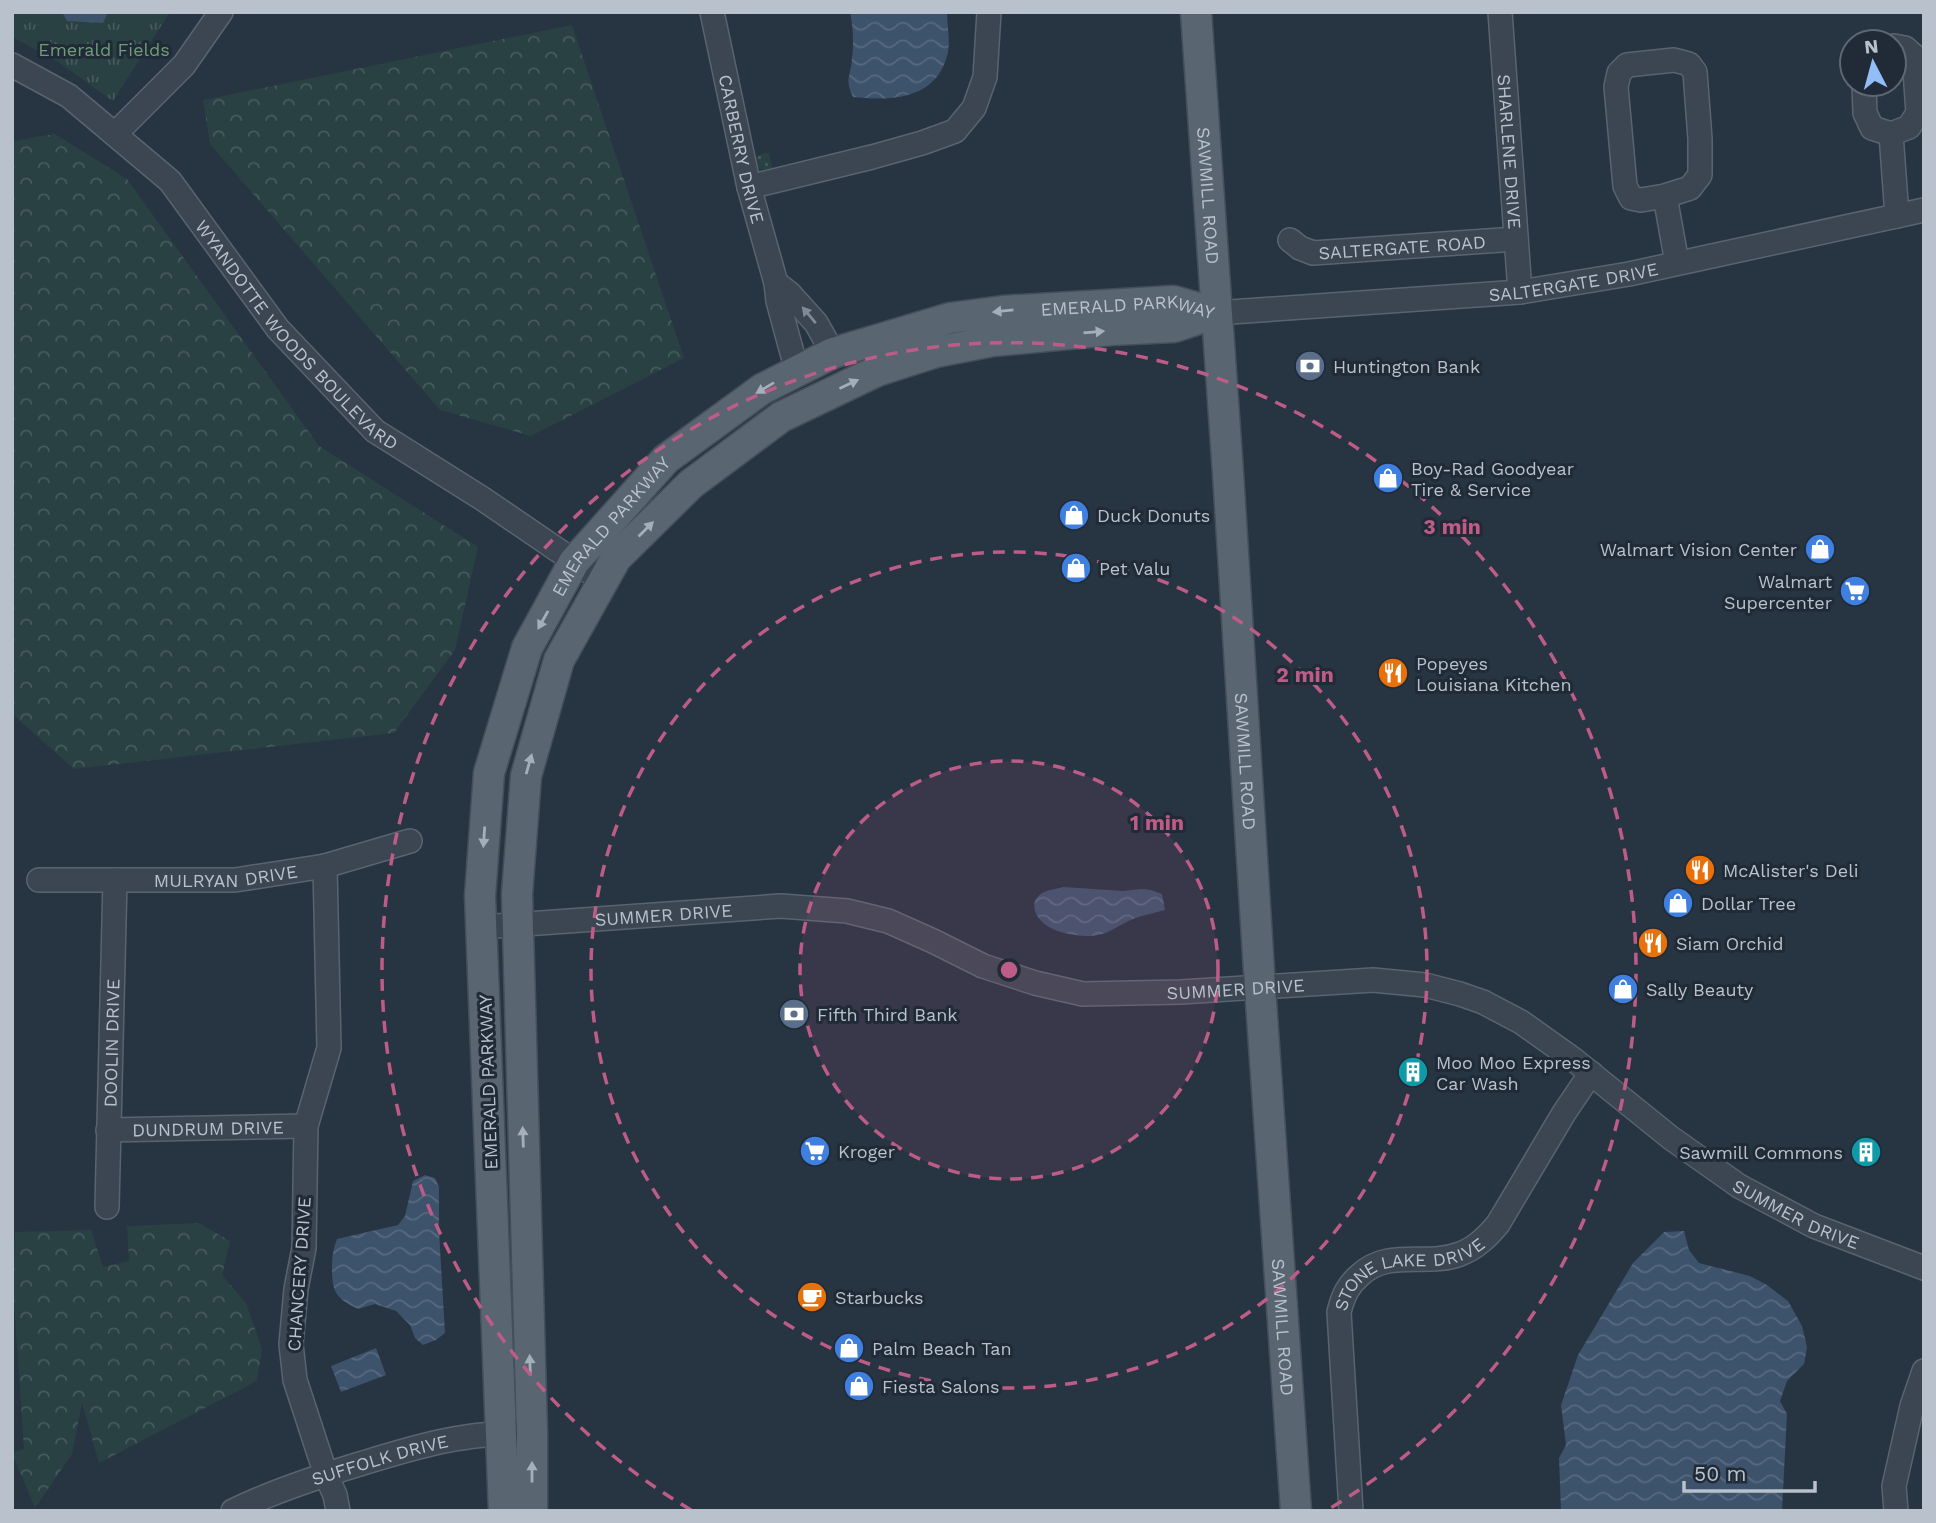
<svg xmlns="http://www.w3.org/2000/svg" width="1936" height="1523" font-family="'Work Sans',sans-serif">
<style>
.grass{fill:url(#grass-dots)}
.forest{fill:url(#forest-crowns)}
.park{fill:url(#park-tufts)}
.water{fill:url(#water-waves)}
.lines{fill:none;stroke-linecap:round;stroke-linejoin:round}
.minor-casing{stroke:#59646f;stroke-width:26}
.major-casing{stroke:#454f5b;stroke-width:33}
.minor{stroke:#3b4652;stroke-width:23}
.major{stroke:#5a6572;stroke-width:30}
.oneway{fill:#a5afba}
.oneway2{fill:#808a95}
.ring{fill:none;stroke:#be5c88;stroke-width:3.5;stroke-dasharray:12 9}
.labels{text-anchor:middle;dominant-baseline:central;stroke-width:6;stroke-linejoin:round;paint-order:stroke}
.park-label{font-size:18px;fill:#709c78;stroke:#202b37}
.street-label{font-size:18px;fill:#b8c1cc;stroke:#202b37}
.poi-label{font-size:18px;fill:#b8c1cc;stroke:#202b37;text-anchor:start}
.centre{fill:#be5c88;stroke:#202b37;stroke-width:3.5}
.ring-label{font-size:21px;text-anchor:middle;font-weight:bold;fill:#be5c88;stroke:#202b37;stroke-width:6;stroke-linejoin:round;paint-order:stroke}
</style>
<defs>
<pattern id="grass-dots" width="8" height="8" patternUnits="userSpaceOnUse" patternTransform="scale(1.75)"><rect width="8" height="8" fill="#294143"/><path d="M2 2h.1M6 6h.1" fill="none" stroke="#465b5d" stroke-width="1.8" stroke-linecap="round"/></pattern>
<pattern id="forest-crowns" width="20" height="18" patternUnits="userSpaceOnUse" patternTransform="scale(1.75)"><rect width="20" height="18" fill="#294143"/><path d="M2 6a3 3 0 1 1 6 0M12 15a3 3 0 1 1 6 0" fill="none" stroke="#465b5d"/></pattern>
<pattern id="park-tufts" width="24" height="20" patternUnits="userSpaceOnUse" patternTransform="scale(1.75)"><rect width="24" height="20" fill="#294143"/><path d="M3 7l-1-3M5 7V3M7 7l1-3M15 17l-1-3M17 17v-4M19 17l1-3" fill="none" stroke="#465b5d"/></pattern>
<pattern id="water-waves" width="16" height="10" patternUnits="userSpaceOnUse" patternTransform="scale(1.75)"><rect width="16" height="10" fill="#3d526b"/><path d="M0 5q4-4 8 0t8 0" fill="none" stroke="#57697f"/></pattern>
</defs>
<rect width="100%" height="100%" fill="#273442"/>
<path class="grass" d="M764,153H769L773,171L768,173L755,166L754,157Z"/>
<path class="forest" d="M572,25L684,358L531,436L440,410L210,144L203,100Z
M55,134L127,179L319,446L478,547L455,650L394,733L74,769L12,714V141Z
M199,1223L230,1241L222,1275L246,1303L262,1349L257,1381L99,1463L82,1403L72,1454L35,1508L12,1453L24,1449L13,1286L15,1232L91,1230L103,1267L129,1261L127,1226Z"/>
<path class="park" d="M12,12H170L113,101L58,62L12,37Z"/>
<path class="water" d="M62,12H108L103,23L67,21Z
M850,12H947C947,26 951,43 947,56C935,100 891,101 853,97C844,78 851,77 852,58C854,43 853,27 850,12Z
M1063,887L1123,891L1141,889L1151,890L1162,894L1165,910C1155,913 1143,915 1133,919C1122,923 1110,933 1098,935C1084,938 1061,934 1049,927C1034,919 1026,898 1047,891C1052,889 1058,889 1063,887Z
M425,1175L435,1178L439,1187V1231L445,1333L436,1340L423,1345L415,1338L410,1325L396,1311L375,1304L358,1309C336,1298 332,1293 332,1268C332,1257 333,1249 337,1239L398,1225L405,1216L413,1181Z
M1684,1231L1689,1250L1699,1263L1750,1276L1767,1285L1788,1301L1802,1326L1807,1347L1804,1364L1787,1381L1780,1401L1787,1414L1782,1511H1561L1559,1458L1566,1445L1561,1405L1578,1355L1633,1263L1664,1232Z
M376,1348L386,1375L341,1392L331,1366Z"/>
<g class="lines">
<g class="minor-casing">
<g id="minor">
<path id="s1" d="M712,12L749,187L776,283L778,301L797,371"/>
<path id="s2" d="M1500,12L1520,292"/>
<path d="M1674,60L1689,64L1695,72L1700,139V175L1690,188L1665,196L1641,200L1631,198L1625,186L1616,87L1619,73L1627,65Z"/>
<path id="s3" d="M12,65L69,96L170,181L278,329L375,431L483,499L603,581"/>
<path d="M1864,84L1865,113L1872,128L1891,134L1909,127L1918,113L1914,56L1905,48L1894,46"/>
<path d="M115,134L184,65L221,12"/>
<path d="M1891,134L1897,216"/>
<path d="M749,187L872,157L922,143L955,131L974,108L985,77L989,12"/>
<path d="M1665,196L1677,263"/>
<path id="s4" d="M1290,240L1300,248L1313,253L1516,239"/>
<path d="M776,283L789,293L816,323L833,353"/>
<path id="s5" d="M1216,313L1520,292L1629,274L1924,210"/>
<path d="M325,866L329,1048L306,1126L304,1248L296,1289L291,1344L295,1380L326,1475L335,1495L338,1511"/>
<path id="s6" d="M39,880H235L325,866L410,841"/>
<path id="s7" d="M482,927L781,906L847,911L888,921L933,941L983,966L1035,983L1083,994L1181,992L1373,980L1425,985L1460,994L1483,1002L1521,1022L1573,1059L1671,1138L1739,1186L1814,1226L1924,1268"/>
<path id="s8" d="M108,1130L306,1126"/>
<path id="s9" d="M107,1207L115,880"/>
<path id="s10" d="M233,1511C273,1491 320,1476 363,1463C416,1447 458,1434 515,1433"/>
<path id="s11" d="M1351,1511L1339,1312C1343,1296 1348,1285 1360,1275C1389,1248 1426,1267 1460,1254C1476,1248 1487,1237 1498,1224L1564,1113L1591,1073"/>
<path d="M1896,1511L1894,1486L1912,1406L1924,1371"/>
</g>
</g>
<g class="major-casing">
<g id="major">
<path id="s12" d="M1196,12L1228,473L1260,987L1296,1511"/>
<path id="s13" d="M504,1511L480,896L489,773L527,648L574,562L666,459L762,389L833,353L950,318L1003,311L1173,301L1216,313"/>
<path d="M532,1511V1433L517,894L526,776L559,660L616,558L691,484L781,417L877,371L936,352L993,341L1112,330L1174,327L1216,313"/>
</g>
</g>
<use href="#minor" class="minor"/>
<use href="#major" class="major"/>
</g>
<defs><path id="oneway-solid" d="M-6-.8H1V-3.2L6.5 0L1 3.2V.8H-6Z" transform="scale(1.75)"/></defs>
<g class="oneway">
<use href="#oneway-solid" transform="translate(1003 311) rotate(174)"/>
<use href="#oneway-solid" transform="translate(1094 332) rotate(-5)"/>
<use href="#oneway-solid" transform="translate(849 384) rotate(-25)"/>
<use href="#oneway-solid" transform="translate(765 388) rotate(149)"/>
<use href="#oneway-solid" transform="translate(646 529) rotate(-45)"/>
<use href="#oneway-solid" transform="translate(543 620) rotate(119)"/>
<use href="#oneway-solid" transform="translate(529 764) rotate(-74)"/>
<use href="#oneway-solid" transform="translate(484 837) rotate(94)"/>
<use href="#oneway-solid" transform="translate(523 1137) rotate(-92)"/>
<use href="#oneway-solid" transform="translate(530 1365) rotate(-92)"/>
<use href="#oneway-solid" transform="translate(532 1472) rotate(-90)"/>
</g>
<use class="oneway2" href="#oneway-solid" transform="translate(809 315) rotate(-130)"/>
<circle cx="1009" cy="970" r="209" fill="#be5c88" fill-opacity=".12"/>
<g class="ring">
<circle cx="1009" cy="970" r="209"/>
<circle cx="1009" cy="970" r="418"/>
<path d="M691 1510A627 627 0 1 1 1327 1510"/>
</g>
<defs>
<g id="bank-disc" transform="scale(1.575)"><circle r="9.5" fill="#5c6f8a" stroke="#202b37"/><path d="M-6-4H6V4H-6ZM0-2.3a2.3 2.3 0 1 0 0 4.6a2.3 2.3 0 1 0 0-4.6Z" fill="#fff"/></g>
<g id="shop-disc" transform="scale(1.575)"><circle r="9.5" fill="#3f7fe0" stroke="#202b37"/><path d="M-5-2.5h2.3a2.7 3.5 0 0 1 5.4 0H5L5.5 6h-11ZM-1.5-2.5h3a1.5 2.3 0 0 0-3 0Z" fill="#fff"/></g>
<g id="supermarket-disc" transform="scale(1.575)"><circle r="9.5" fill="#3f7fe0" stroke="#202b37"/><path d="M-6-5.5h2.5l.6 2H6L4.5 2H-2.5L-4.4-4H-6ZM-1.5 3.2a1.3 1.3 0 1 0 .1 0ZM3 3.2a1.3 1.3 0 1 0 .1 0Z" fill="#fff"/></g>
<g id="restaurant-disc" transform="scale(1.575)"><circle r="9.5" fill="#e8710a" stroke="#202b37"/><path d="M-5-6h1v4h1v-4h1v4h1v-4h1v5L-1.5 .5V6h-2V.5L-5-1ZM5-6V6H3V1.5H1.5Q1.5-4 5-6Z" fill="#fff"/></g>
<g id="building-disc" transform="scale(1.575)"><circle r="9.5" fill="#0f9aa8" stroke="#202b37"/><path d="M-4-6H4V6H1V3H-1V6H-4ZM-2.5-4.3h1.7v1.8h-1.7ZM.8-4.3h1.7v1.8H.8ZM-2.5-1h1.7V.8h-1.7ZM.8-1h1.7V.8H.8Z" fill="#fff"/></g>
<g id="cafe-disc" transform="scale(1.575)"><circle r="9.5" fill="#e8710a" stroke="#202b37"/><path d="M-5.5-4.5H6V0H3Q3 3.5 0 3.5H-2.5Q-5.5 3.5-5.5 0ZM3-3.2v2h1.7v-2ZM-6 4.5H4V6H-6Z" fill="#fff"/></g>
</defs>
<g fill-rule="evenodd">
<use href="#bank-disc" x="1310" y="366"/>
<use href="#shop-disc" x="1388" y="478"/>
<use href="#shop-disc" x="1074" y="515"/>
<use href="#shop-disc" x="1820" y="549"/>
<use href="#shop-disc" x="1076" y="568"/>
<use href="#supermarket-disc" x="1855" y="591"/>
<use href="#restaurant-disc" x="1393" y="673"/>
<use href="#restaurant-disc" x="1700" y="870"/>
<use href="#shop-disc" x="1678" y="903"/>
<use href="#restaurant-disc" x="1653" y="943"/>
<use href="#shop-disc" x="1623" y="989"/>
<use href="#bank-disc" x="794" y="1014"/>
<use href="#building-disc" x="1413" y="1072"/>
<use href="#supermarket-disc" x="815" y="1151"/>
<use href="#building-disc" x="1866" y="1152"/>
<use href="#cafe-disc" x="812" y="1297"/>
<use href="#shop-disc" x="849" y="1348"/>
<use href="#shop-disc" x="859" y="1386"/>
</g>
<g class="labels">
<g class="park-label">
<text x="104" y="49">Emerald Fields</text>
</g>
<g class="street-label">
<text stroke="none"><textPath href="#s1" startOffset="140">CARBERRY DRIVE</textPath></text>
<text stroke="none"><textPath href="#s2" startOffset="140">SHARLENE DRIVE</textPath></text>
<text stroke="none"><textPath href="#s12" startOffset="184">SAWMILL ROAD</textPath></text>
<text stroke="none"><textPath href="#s4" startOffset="116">SALTERGATE ROAD</textPath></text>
<text stroke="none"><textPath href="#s5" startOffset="359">SALTERGATE DRIVE</textPath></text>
<text stroke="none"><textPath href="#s13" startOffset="1605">EMERALD PARKWAY</textPath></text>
<text stroke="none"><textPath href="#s3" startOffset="397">WYANDOTTE WOODS BOULEVARD</textPath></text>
<text stroke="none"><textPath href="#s13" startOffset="1018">EMERALD PARKWAY</textPath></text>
<text stroke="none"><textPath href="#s12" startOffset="751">SAWMILL ROAD</textPath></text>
<text stroke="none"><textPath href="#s6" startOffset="187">MULRYAN DRIVE</textPath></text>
<text stroke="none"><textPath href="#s7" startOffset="182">SUMMER DRIVE</textPath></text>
<text stroke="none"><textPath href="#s7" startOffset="770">SUMMER DRIVE</textPath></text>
<text stroke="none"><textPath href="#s9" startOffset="164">DOOLIN DRIVE</textPath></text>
<text transform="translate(488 1082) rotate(-92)">EMERALD PARKWAY</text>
<text stroke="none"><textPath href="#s8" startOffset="100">DUNDRUM DRIVE</textPath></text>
<text stroke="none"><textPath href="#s7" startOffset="1400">SUMMER DRIVE</textPath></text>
<text transform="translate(299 1274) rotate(-86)">CHANCERY DRIVE</text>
<text stroke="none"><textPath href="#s11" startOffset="287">STONE LAKE DRIVE</textPath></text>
<text stroke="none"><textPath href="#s12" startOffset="1318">SAWMILL ROAD</textPath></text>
<text stroke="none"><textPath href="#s10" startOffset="156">SUFFOLK DRIVE</textPath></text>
</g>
<g class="poi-label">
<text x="1333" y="366">Huntington Bank</text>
<text x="1411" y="468">Boy-Rad Goodyear<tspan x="1411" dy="21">Tire &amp; Service</tspan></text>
<text x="1097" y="515">Duck Donuts</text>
<text x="1797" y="549" text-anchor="end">Walmart Vision Center</text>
<text x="1099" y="568">Pet Valu</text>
<text x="1832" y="581" text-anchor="end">Walmart<tspan x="1832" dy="21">Supercenter</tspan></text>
<text x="1416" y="663">Popeyes<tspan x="1416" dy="21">Louisiana Kitchen</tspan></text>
<text x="1723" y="870">McAlister's Deli</text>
<text x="1701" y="903">Dollar Tree</text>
<text x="1676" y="943">Siam Orchid</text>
<text x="1646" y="989">Sally Beauty</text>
<text x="817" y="1014">Fifth Third Bank</text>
<text x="1436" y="1062">Moo Moo Express<tspan x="1436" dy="21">Car Wash</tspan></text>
<text x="838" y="1151">Kroger</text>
<text x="1843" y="1152" text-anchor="end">Sawmill Commons</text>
<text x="835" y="1297">Starbucks</text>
<text x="872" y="1348">Palm Beach Tan</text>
<text x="882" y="1386">Fiesta Salons</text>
</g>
</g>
<circle cx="1009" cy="970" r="10" class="centre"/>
<g class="ring-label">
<text x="1452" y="534">3 min</text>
<text x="1305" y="682">2 min</text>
<text x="1157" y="830">1 min</text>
</g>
<rect width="1936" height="1523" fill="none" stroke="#b8c1cc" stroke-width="28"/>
<g transform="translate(1873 63) rotate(354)"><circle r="33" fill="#202b37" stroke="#5d6773" stroke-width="2"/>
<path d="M0-5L12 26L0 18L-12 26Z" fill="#92bef7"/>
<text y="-10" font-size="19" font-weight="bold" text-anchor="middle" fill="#b8c1cc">N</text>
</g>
<path d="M1684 1481v10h131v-10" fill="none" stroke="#b8c1cc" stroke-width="3.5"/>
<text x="1694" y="1481" font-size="21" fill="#b8c1cc" stroke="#202b37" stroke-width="5" paint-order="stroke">50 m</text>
</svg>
